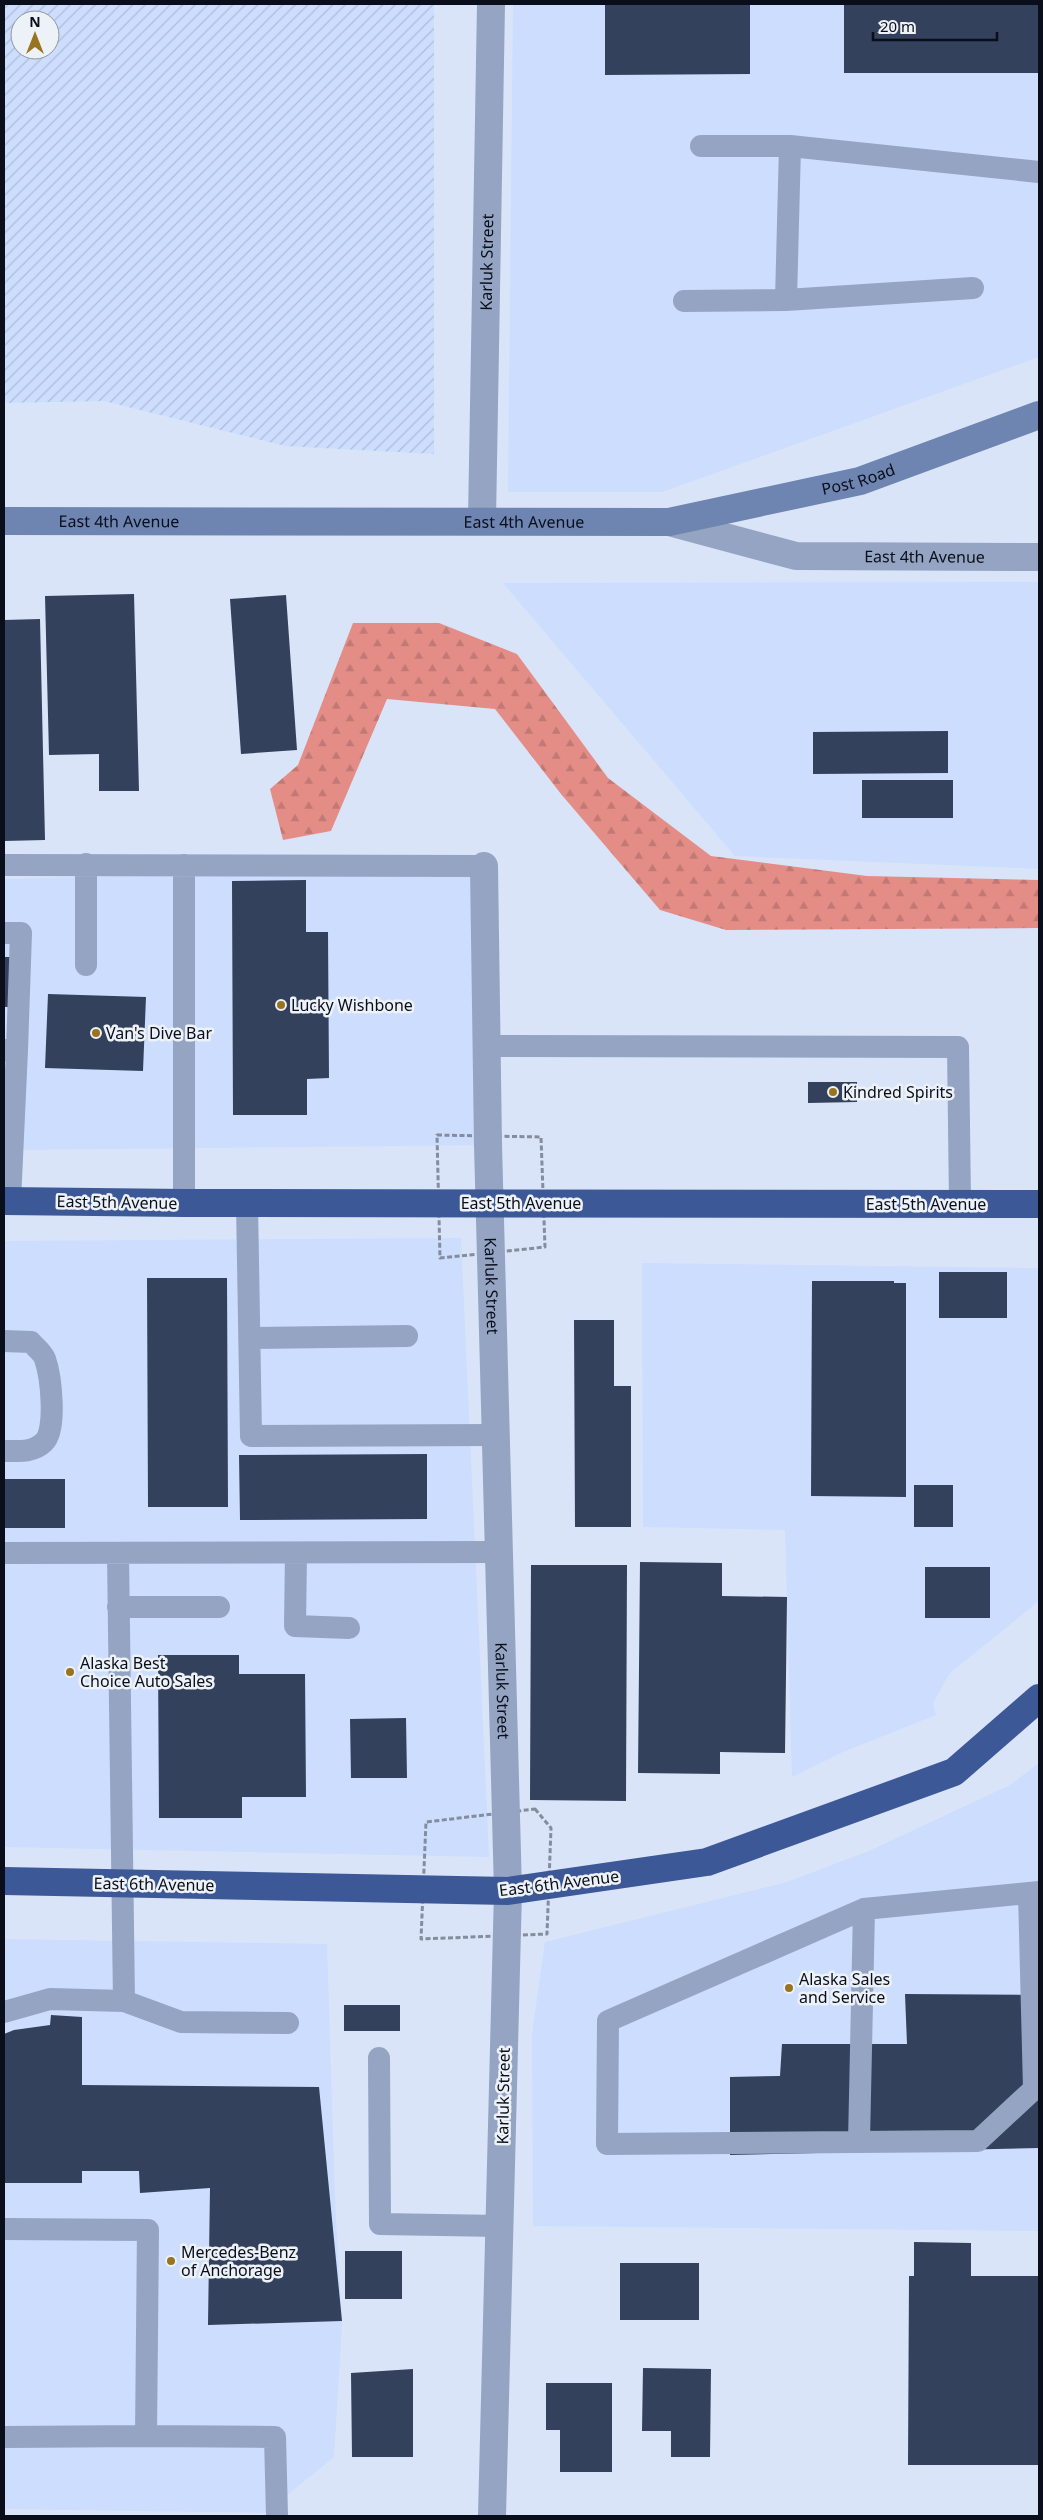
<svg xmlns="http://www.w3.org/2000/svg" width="1043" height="2520" font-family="'Noto Sans',sans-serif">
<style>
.built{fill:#ccddfd}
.industrial{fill:url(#industrial-furrows);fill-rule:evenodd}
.forest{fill:url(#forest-firs)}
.building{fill:#33415c}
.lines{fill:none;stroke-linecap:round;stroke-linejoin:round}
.path{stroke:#848c9d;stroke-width:3;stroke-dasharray:5 2.5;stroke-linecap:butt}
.lane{stroke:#94a4c2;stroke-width:22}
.street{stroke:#94a4c2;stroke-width:28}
.secondary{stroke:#6e84b1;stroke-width:28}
.highway{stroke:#3c5897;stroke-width:28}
.poi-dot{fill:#98741e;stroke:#edf1f8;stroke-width:2}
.labels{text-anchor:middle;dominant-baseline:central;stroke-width:5;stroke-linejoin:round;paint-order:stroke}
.street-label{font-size:16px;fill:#090e1a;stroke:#edf1f8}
.poi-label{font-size:16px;fill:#090e1a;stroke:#edf1f8;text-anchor:start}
</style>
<defs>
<pattern id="industrial-furrows" width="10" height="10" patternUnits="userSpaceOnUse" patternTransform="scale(1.25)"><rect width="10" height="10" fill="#ccddfd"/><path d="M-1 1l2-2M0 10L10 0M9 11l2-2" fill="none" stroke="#aebcd8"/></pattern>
<pattern id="forest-firs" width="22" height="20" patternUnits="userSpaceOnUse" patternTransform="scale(1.25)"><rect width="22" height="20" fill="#e48d87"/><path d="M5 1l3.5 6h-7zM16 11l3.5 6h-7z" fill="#c27874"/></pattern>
</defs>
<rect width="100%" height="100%" fill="#dae4f9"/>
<path class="built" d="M513,4H1039V357L662,492H508Z
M1039,582V869L735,856L503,583Z
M484,866L488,1145L4,1150V879Z
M461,1238L489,1857L4,1847V1241Z
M642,1263L1039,1268V1601L950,1673L933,1703L936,1715L843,1752L792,1777L785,1530L643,1527Z
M1039,1763V2231L533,2226L532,2034L545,1942L787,1882L869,1851L1010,1785Z
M4,1939L327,1944L335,2200L342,2325L334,2457L265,2513L4,2509Z"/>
<path class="industrial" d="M4,4H434V454L285,446L104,401L4,403ZM20,20H50V50H20Z"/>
<path class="forest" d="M353,623H439L517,654L608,778L711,856L867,876L1039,880V928L726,930L660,910L561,794L495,709L387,699L331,831L283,840L270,789L298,765Z"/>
<path class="building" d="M605,4H750V74L605,75Z
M844,4H1039V73H844Z
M134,594L139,791H99V754L49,755L45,596Z
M286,595L297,750L241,754L230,599Z
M40,619L45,840L4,841V620Z
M948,731V773L813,774V732Z
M862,780H953V818H862Z
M306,880V932H328L329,1078L307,1079V1115H233L232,881Z
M4,957H12V1007H4Z
M48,994L146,997L143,1071L45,1068Z
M808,1082H857V1102L808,1103Z
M939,1272H1007V1318H939Z
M147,1278H227L228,1507H148Z
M812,1281H894V1283H906V1497L811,1496Z
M574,1320H614V1386H631V1527H575Z
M427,1454V1519L240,1520L239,1455Z
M4,1479H65V1528H4Z
M914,1485H953V1527H914Z
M640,1562L722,1563V1596L787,1597L785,1753L720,1752V1774L638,1773Z
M531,1565H627L626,1801L530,1800Z
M925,1567H990V1618H925Z
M158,1655H239V1674H305L306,1797H242V1818H159Z
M406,1718L407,1778H351L350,1719Z
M905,1994L1039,1995V2148L730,2155V2077L780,2076L782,2044H907Z
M344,2005H400V2031H344Z
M51,2015L82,2017V2085L319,2087L342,2321L208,2325L210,2188L140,2193L139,2171H82V2183H4V2034L14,2030L50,2025Z
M914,2242L971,2243V2276H1039V2465H908L909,2276H914Z
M345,2251H402V2299H345Z
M620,2263H699V2320H620Z
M643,2368L711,2369L710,2457H671V2431H642Z
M413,2369V2457H352L351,2373Z
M546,2383H612V2472H560V2430H546Z"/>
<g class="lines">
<path class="path" d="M437,1135L541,1137L545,1247L440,1258Z
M535,1809L551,1828L547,1934L421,1939L426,1822Z"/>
<path class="lane" d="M701,146H790L1039,172
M786,300L790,146
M684,301L786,300L973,288
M86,864V965
M4,865L484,866
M4,933H21L17,1050
M487,1046L958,1047L960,1203
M4,1050H17L10,1201
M184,1203V865
M247,1203L251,1436L496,1435
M250,1338L407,1336
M4,1341L31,1342C35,1347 43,1353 45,1359C51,1376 57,1430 44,1442C33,1453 18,1451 4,1451
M4,1553L499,1552
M296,1553L295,1626L349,1628
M118,1554L124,2001
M118,1607H219
M1029,1893L1034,2089L978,2141L607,2144L608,2021L864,1909L1029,1893L1039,1892
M4,2012L50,1999L124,2001L181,2022L288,2023
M379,2058L380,2224L500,2226
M859,2142L864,1909
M4,2229L148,2230L146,2436L275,2437L277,2516
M4,2437L146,2436"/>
<g class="street">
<path id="s1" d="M482,520L491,4"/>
<path id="s2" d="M669,522L796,556L1039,557"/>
<path id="s3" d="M484,866L488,1145L508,1891L492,2516"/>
</g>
<path class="secondary" id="s4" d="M4,521L669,522L860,481L1039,415"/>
<path class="highway" d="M4,1201L184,1203L1039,1204
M4,1881L508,1891L707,1862L954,1772L1039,1698"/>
</g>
<g class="poi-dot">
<circle cx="281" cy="1005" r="5"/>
<circle cx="96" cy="1033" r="5"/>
<circle cx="833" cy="1092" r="5"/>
<circle cx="70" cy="1672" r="5"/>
<circle cx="789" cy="1988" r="5"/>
<circle cx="171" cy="2261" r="5"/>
</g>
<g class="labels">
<g class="street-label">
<text stroke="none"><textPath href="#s1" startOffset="258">Karluk Street</textPath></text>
<text stroke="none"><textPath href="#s4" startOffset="859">Post Road</textPath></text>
<text stroke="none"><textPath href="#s4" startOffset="115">East 4th Avenue</textPath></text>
<text stroke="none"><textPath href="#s4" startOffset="520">East 4th Avenue</textPath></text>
<text stroke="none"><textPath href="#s2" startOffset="260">East 4th Avenue</textPath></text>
<text transform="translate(117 1202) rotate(1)">East 5th Avenue</text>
<text x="521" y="1203">East 5th Avenue</text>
<text x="926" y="1204">East 5th Avenue</text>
<text stroke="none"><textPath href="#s3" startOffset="420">Karluk Street</textPath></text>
<text stroke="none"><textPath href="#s3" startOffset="825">Karluk Street</textPath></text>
<text transform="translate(559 1883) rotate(-7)">East 6th Avenue</text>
<text transform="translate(154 1884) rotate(1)">East 6th Avenue</text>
<text transform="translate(503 2096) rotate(-89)">Karluk Street</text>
</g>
<g class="poi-label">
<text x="291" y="1005">Lucky Wishbone</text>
<text x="106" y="1033">Van's Dive Bar</text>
<text x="843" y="1092">Kindred Spirits</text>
<text x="80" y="1663">Alaska Best<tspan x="80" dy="18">Choice Auto Sales</tspan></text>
<text x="799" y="1979">Alaska Sales<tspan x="799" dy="18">and Service</tspan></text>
<text x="181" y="2252">Mercedes-Benz<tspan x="181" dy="18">of Anchorage</tspan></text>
</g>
</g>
<rect width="1043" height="2520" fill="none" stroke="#090e1a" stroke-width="10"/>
<g transform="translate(35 35)"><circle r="24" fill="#edf1f8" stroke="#92969f"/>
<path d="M0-4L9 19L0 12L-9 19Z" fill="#98741e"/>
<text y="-8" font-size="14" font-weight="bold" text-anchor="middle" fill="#090e1a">N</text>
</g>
<path d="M873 32v8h124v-8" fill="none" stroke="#090e1a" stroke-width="2.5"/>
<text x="880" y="32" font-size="15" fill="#090e1a" stroke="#edf1f8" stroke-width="4" paint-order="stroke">20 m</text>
</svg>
